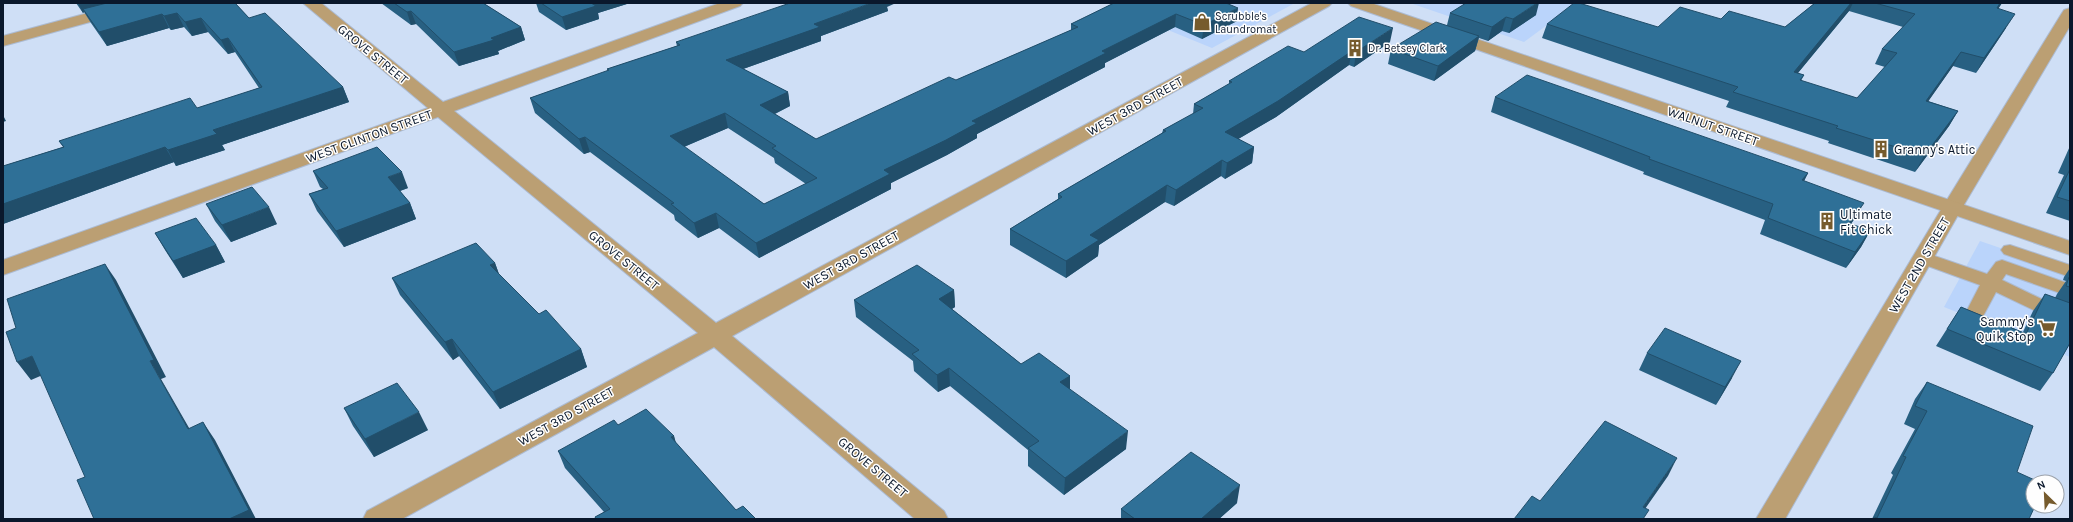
<svg xmlns="http://www.w3.org/2000/svg" width="2073" height="522" font-family="Karla,sans-serif">
<style>
.built{fill:#bad4fb}
.lines{fill:none;stroke-linecap:round;stroke-linejoin:round}
.service-casing{stroke:#acbbd2;stroke-width:2}
.minor-casing{stroke:#acbbd2;stroke-width:2}
.tertiary-casing{stroke:#acbbd2;stroke-width:2}
.service{fill:#bb9f73;fill-rule:evenodd}
.minor{fill:#bb9f73;fill-rule:evenodd}
.tertiary{fill:#bb9f73;fill-rule:evenodd}
.wall{fill:#286082;fill-rule:evenodd}
.shaded-wall{fill:#214e6a}
.building{fill:#2f7097;stroke:#214e6a;fill-rule:evenodd}
.labels{text-anchor:middle;dominant-baseline:central;stroke-width:3;stroke-linejoin:round;paint-order:stroke}
.far-poi-label{font-size:11px;fill:#0a182c;stroke:#fefefe;text-anchor:start}
.street-label{font-size:13px;fill:#0a182c;stroke:#fefefe}
.poi-label{font-size:13px;fill:#0a182c;stroke:#fefefe;text-anchor:start}
</style>
<rect width="100%" height="100%" fill="#cfdff6"/>
<path class="built" d="M1183,3H1295L1212,48L1146,21Z
M1410,3H1577L1524,42Z
M1980,241L2070,272V357L1944,307Z"/>
<g class="lines">
<g class="service-casing">
<path id="service" d="M2010,245L2070,265V277L2004,254L2001,250L2004,246Z
M1923,252L1987,274L1996,262L2002,260L2067,283L2069,287L2067,291L2060,293L2006,274L2002,280L2054,305L2070,310V323L2040,313L1996,292L1981,320L1974,322L1967,320L1964,316L1980,285L1917,262L1914,258L1917,254Z"/>
</g>
<g class="minor-casing">
<path id="minor" d="M125,3H151L148,6L3,46V36Z
M303,3H321L443,102L720,3H743L740,6L454,111L716,323L1312,3H1332L1329,6L732,336L944,511L948,519H915L714,347L402,519H363L367,511L698,333L438,117L3,275V260L428,108Z
M2070,8V26L1962,208L1785,519H1756L1942,208L2062,13L2064,10Z"/>
</g>
<g class="tertiary-casing">
<path id="tertiary" d="M1348,3H1371L2070,241V255L1351,6Z"/>
</g>
<use href="#service" class="service"/>
<use href="#minor" class="minor"/>
<use href="#tertiary" class="tertiary"/>
</g>
<path class="wall" d="M76,3H235L249,18L343,87L349,102L222,145L225,150L176,166L174,162L3,224V166L63,147L59,141L197,108L259,88L235,52L228,54L208,32L192,36L184,27L171,30L169,28L107,46L91,23L84,12L83,13Z
M381,3H483L521,27L525,40L498,51L499,54L459,66L416,24L411,25Z
M536,3H630L598,13L599,19L566,30L539,12Z
M1114,3L1237,21L1202,39L1175,27L1105,63V67L977,134V138L947,155L891,183V189L759,258L719,228L698,238L675,220L674,215L590,152L584,154L535,113L530,98L608,71L607,69L677,46L676,42L887,7L888,11L821,36V41L743,69L788,92L790,106L775,114L816,139L956,80L1071,30V24ZM728,128L774,158L775,163L806,184L764,204L684,147Z
M1815,3H2002L1998,9L2006,28L1976,73L1953,66L1928,101L1958,111L1949,126L1915,172L1828,143L1829,141L1726,107L1729,101L1542,38L1547,24L1658,27L1721,19L1785,27ZM1849,11L1903,27L1882,49L1875,64L1885,67L1857,98L1801,81L1804,75L1798,73Z
M1450,13L1536,15L1509,33L1502,31L1488,41L1479,38L1475,51L1434,81L1388,64L1391,49L1447,25Z
M1390,42L1354,67L1349,65L1276,117L1238,139L1254,147L1252,163L1225,179L1221,176L1174,206L1165,202L1099,245L1098,256L1066,278L1010,245V229L1058,199V194L1162,133L1163,130L1193,114L1194,104L1229,84V81L1304,52Z
M1495,97L1808,173L1804,181L1855,218L1851,224L1870,231L1861,247L1846,268L1760,234L1765,220L1643,174L1644,172L1491,112Z
M2070,146V221L2046,213L2064,175L2058,173Z
M313,171L408,188L400,191L410,203L416,219L344,247L317,211L309,194L323,189L320,187Z
M206,204L277,224L231,242L215,221Z
M155,233L216,245L225,262L183,278L165,250Z
M495,263L499,274L539,314L581,349L587,367L500,409L459,356L453,360L400,295L392,278Z
M2070,268V343L2053,373L2040,391L1936,346L1961,307L2023,332L2033,311L2045,294L2055,298L2057,294L2066,281L2063,280L2064,277Z
M954,290L955,307L952,309L1021,364L1070,376V390L1126,449L1064,495L1028,466V450L950,386L938,392L914,371L913,361L856,317L854,300Z
M1647,353L1732,378L1716,405L1639,370Z
M1927,382L2017,472L2029,519H1872L1893,475L1891,473L1915,429L1904,424L1915,399Z
M344,408L428,430L374,457L353,426Z
M674,436L675,442L736,510L756,519H596L595,517L604,512L565,468L558,451Z
M1237,503L1219,519H1121V509Z"/>
<path class="shaded-wall" d="M78,3H119L83,9L84,12L83,13Z
M590,3H630L598,13L599,19L566,30L562,17Z
M871,3H896L887,7L888,11L821,36V41L729,74L726,60L814,24Z
M1537,3H1539L1536,15L1509,33L1513,19Z
M1851,3H1853L1849,11L1787,86L1794,72Z
M2000,3H2002L1989,22L1997,8Z
M1238,8L1237,21L1202,39L1204,25Z
M411,11L416,24L411,25L407,12Z
M177,13L184,27L171,30L164,16Z
M162,14L169,28L107,46L99,32Z
M1176,14L1175,27L1105,63V67L977,134V138L947,155L891,183V189L759,258L756,243L884,170L972,121L1102,51Z
M2015,14L2006,28L1976,73L1984,58Z
M1506,17L1502,31L1488,41L1492,27Z
M201,18L208,32L192,36L185,22Z
M521,27L525,40L498,51L499,54L459,66L454,52Z
M1393,28L1390,42L1354,67L1356,52Z
M1479,36L1475,51L1434,81L1438,66Z
M228,38L235,52L228,54L221,40Z
M1352,51L1349,65L1276,117L1223,148L1225,132Z
M1961,52L1953,66L1918,116L1926,101Z
M343,87L349,102L222,145L225,150L176,166L168,150L213,130Z
M788,92L790,106L762,120L760,105Z
M1958,111L1949,126L1915,172L1924,156Z
M725,113L728,128L674,151L670,136Z
M3,115L6,121L3,122Z
M585,137L590,152L584,154L579,139Z
M165,147L174,162L3,224V204Z
M1254,147L1252,163L1225,179L1227,163Z
M1222,160L1221,176L1174,206L1176,190Z
M402,172L408,188L394,193L388,177Z
M1808,173L1800,189L1802,180Z
M1167,185L1165,202L1099,245L1098,256L1066,278V261L1090,235Z
M410,203L416,219L344,247L336,231Z
M1864,203L1855,218L1840,239L1849,223Z
M269,207L277,224L231,242L222,225Z
M716,213L719,228L698,238L694,223Z
M1870,231L1861,247L1846,268L1855,252Z
M216,245L225,262L183,278L173,261Z
M495,263L501,280L490,265Z
M105,264L116,280L166,377L161,379L200,447L188,429L150,361Z
M954,290L955,307L940,316L939,299Z
M452,339L459,356L453,360L445,342Z
M581,349L587,367L500,409L493,392Z
M32,356L45,374L31,380L17,362Z
M1741,361L1732,378L1716,405L1725,387Z
M949,368L950,386L938,392L937,375Z
M1070,376V393L1060,382Z
M419,412L428,430L374,457L365,439Z
M203,422L215,440L256,519H229Z
M1128,431L1126,449L1064,495L1065,478Z
M674,436L679,453L671,437Z
M1677,458L1668,476L1638,519L1643,507Z
M1240,485L1237,503L1219,519H1201Z"/>
<path class="building" d="M107,3H235L249,18L265,13L343,87L213,130L217,134L168,150L165,147L3,204V166L64,147L59,141L190,98L197,108L262,87L228,38L221,40L201,18L185,22L177,13L164,16L162,14L99,32L83,9Z
M394,3H483L521,27L491,38L494,40L454,52L411,11L407,12Z
M541,3H591L596,6L562,17Z
M790,3H871L814,24L820,27L726,60L788,92L760,105L816,139L949,77L956,80L1078,27L1071,24L1114,3H1226L1238,8L1204,25L1176,14L1102,51L1106,53L972,121L977,123L946,140L884,170L890,174L756,243L716,213L694,223L671,204L674,203L585,137L579,139L530,98L609,70L607,69L680,45L676,42ZM725,113L776,146L772,148L817,178L764,204L670,136Z
M1466,3H1537L1513,19L1506,17L1492,27L1450,13Z
M1574,3H1579L1658,27L1680,7L1721,19L1729,11L1785,27L1815,3H1851L1794,72L1804,75L1800,80L1857,98L1897,53L1882,49L1915,14L1875,3H2000L1997,8L2015,14L1984,58L1961,52L1926,101L1958,111L1924,156L1836,128L1838,126L1733,92L1738,87L1547,24Z
M1359,17L1393,28L1356,52L1352,51L1278,101L1225,132L1254,147L1227,163L1222,160L1176,190L1167,185L1090,235L1099,240L1066,261L1010,229L1062,197L1058,194L1166,131L1163,130L1203,108L1194,104L1232,82L1229,81L1288,46L1304,52Z
M1436,22L1479,36L1438,66L1391,49Z
M1527,75L1808,173L1802,180L1864,203L1849,223L1870,231L1855,252L1768,218L1773,204L1649,159L1650,157L1495,97Z
M377,147L402,172L388,177L410,203L336,231L309,194L328,188L313,171Z
M2070,169V201L2057,197Z
M252,187L269,207L222,225L206,204Z
M196,218L216,245L173,261L155,233Z
M476,243L495,263L490,265L539,314L546,310L581,349L493,392L452,339L445,342L392,278Z
M105,264L154,360L150,361L188,429L203,422L249,510L229,519H94L77,480L85,477L32,356L17,362L6,332L16,328L7,299Z
M917,265L954,290L939,299L1021,364L1039,353L1070,376L1060,382L1128,431L1065,478L1028,448L1039,441L949,368L937,375L912,354L919,350L854,300Z
M2069,277H2070V287L2066,286Z
M2045,294L2070,303V343L2053,373L1947,329L1961,307L2026,334Z
M1665,328L1741,361L1725,387L1647,353Z
M1927,382L2033,426L2017,472L2039,482H2033V506H2035L2029,519H1873L1874,517L1877,518L1906,457L1903,456L1927,411L1915,406Z
M397,383L419,412L365,439L344,408Z
M646,409L674,436L671,437L736,510L743,506L756,519H596L595,517L610,509L558,451L614,420L618,425Z
M1605,421L1677,458L1643,507L1649,510L1643,519H1514L1532,496L1540,501Z
M1191,452L1240,485L1201,519H1135L1121,509Z"/>
<defs>
<g id="shop-bare" transform="scale(1.38)"><path d="M-5-2.5h2.3a2.7 3.5 0 0 1 5.4 0H5L5.5 6h-11ZM-1.5-2.5h3a1.5 2.3 0 0 0-3 0Z" fill="#765b2d" stroke="#fefefe" stroke-width="2.5" paint-order="stroke"/></g>
<g id="building-bare" transform="scale(1.38)"><path d="M-4-6H4V6H1V3H-1V6H-4ZM-2.5-4.3h1.7v1.8h-1.7ZM.8-4.3h1.7v1.8H.8ZM-2.5-1h1.7V.8h-1.7ZM.8-1h1.7V.8H.8Z" fill="#765b2d" stroke="#fefefe" stroke-width="2.5" paint-order="stroke"/></g>
<g id="supermarket-bare" transform="scale(1.38)"><path d="M-6-5.5h2.5l.6 2H6L4.5 2H-2.5L-4.4-4H-6ZM-1.5 3.2a1.3 1.3 0 1 0 .1 0ZM3 3.2a1.3 1.3 0 1 0 .1 0Z" fill="#765b2d" stroke="#fefefe" stroke-width="2.5" paint-order="stroke"/></g>
</defs>
<g fill-rule="evenodd">
<use href="#shop-bare" x="1202" y="22"/>
<use href="#building-bare" x="1355" y="48"/>
<use href="#building-bare" x="1881" y="149"/>
<use href="#building-bare" x="1827" y="221"/>
<use href="#supermarket-bare" x="2047" y="328"/>
</g>
<g class="labels">
<g class="far-poi-label">
<text x="1215" y="16">Scrubble's<tspan x="1215" dy="13">Laundromat</tspan></text>
<text x="1368" y="48">Dr. Betsey Clark</text>
</g>
<g class="street-label">
<text transform="translate(373 54) rotate(39)">GROVE STREET</text>
<text transform="translate(1135 106) rotate(-29)">WEST 3RD STREET</text>
<text transform="translate(1713 126) rotate(19)">WALNUT STREET</text>
<text transform="translate(369 136) rotate(-20)">WEST CLINTON STREET</text>
<text transform="translate(624 260) rotate(39)">GROVE STREET</text>
<text transform="translate(851 260) rotate(-29)">WEST 3RD STREET</text>
<text transform="translate(1919 265) rotate(-60)">WEST 2ND STREET</text>
<text transform="translate(566 416) rotate(-29)">WEST 3RD STREET</text>
<text transform="translate(873 467) rotate(40)">GROVE STREET</text>
</g>
<g class="poi-label">
<text x="1894" y="149">Granny's Attic</text>
<text x="1840" y="214">Ultimate<tspan x="1840" dy="15">Fit Chick</tspan></text>
<text x="2034" y="321" text-anchor="end">Sammy's<tspan x="2034" dy="15">Quik Stop</tspan></text>
</g>
</g>
<rect width="2073" height="522" fill="none" stroke="#0a182c" stroke-width="8"/>
<g transform="translate(2045 494) rotate(336)"><circle r="19" fill="#fefefe" stroke="#9ca2aa"/>
<path d="M0-3L7 15L0 10L-7 15Z" fill="#765b2d"/>
<text y="-6" font-size="11" font-weight="bold" text-anchor="middle" fill="#0a182c">N</text>
</g>
</svg>
